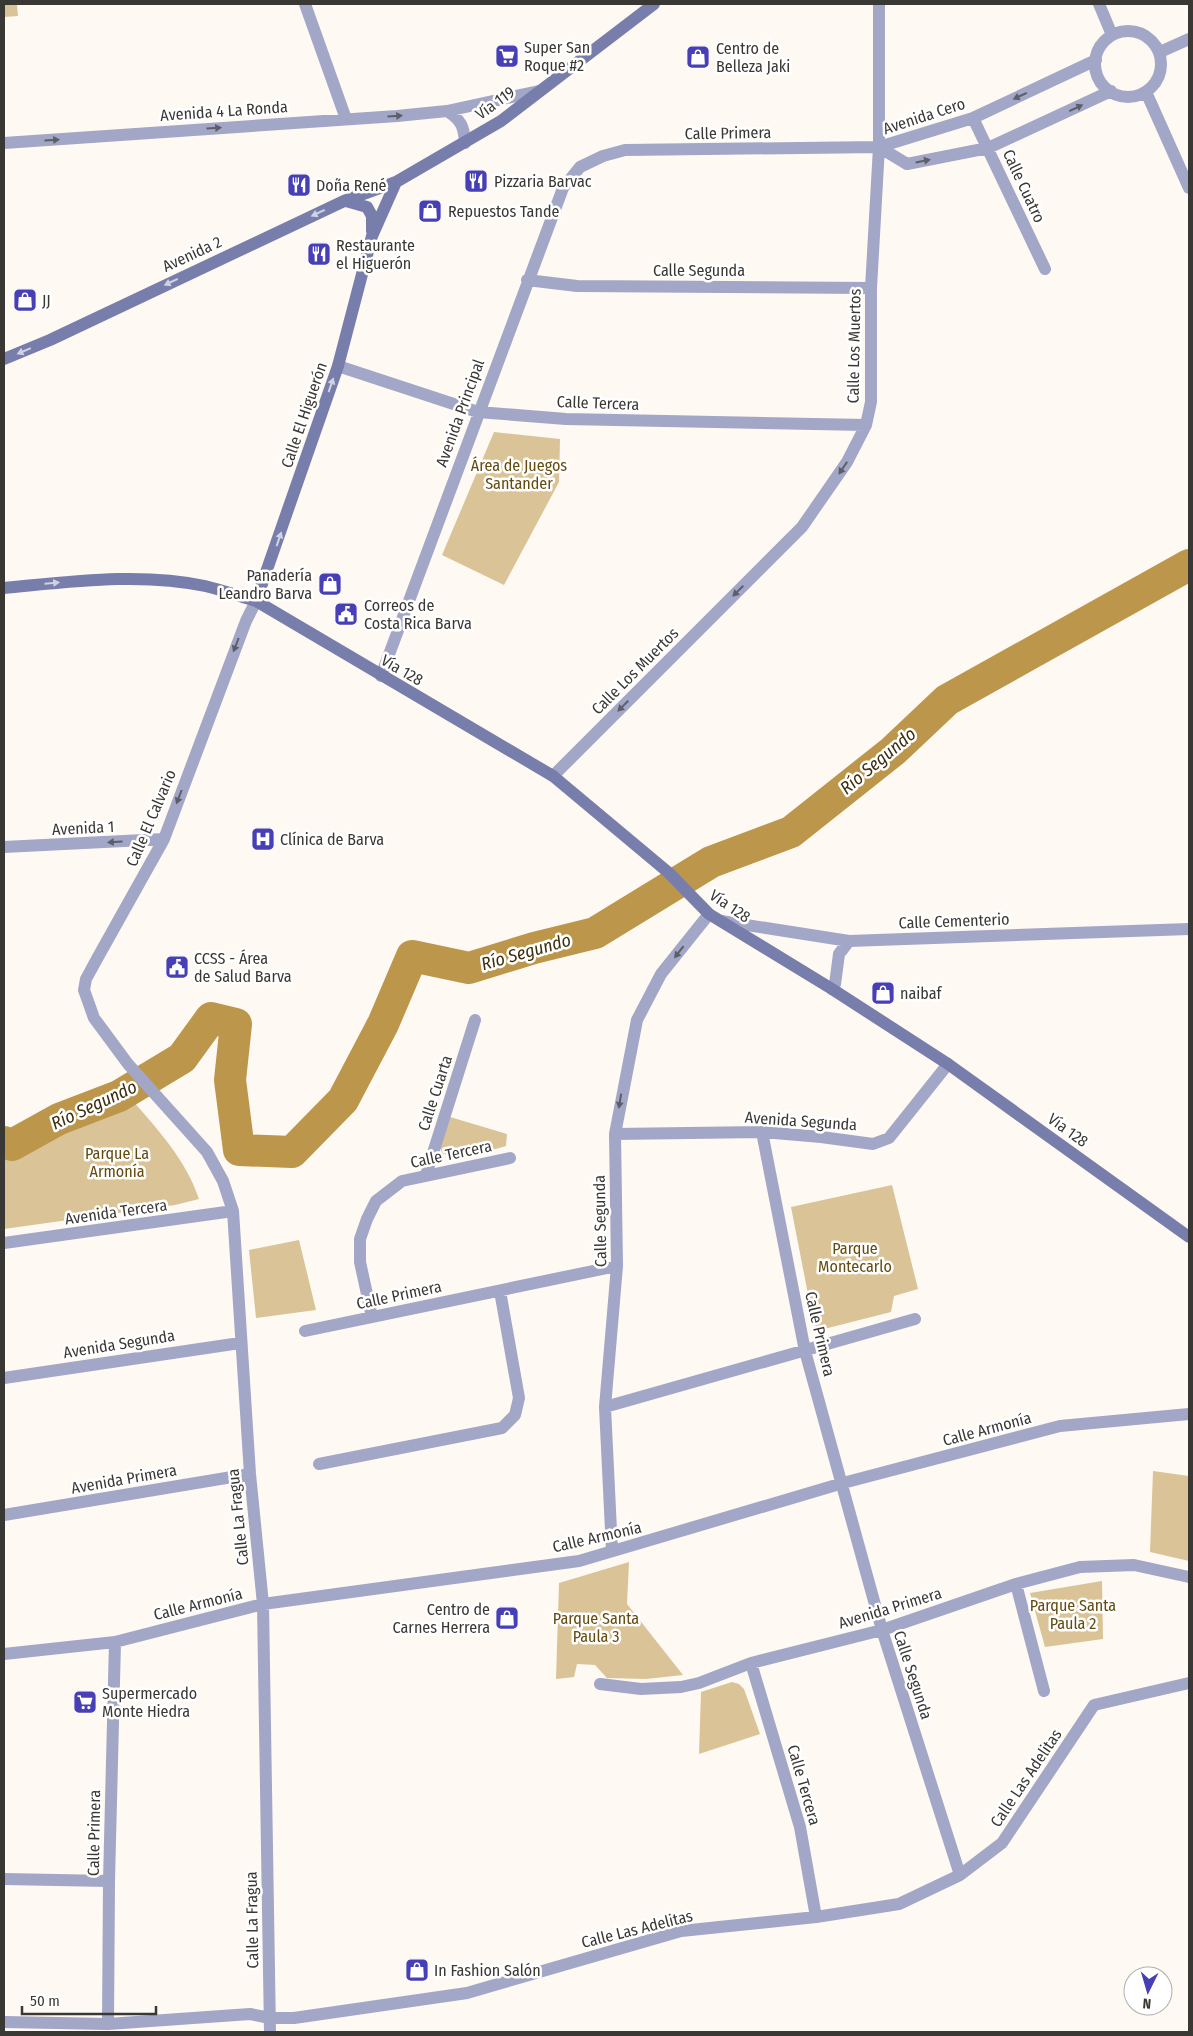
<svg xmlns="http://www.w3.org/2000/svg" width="1193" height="2036" font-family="'Fira Sans Condensed',sans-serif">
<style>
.green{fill:#dac397}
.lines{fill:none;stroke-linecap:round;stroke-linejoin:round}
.river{stroke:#bc964a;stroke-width:32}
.minor{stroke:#a2a6c7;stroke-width:12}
.secondary{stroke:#787eac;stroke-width:12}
.oneway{fill:#5e5e68}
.oneway2{fill:#d0d2e2}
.labels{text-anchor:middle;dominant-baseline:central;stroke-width:5;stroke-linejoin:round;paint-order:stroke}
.poi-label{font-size:16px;fill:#3a3835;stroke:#fff;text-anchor:start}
.street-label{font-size:16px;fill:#3a3835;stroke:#fff}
.park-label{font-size:16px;fill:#644a0d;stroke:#fff}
.water-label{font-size:18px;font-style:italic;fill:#3e2e0c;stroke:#fff}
</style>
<rect width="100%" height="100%" fill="#fef9f2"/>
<path class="green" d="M4,4H17L18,16L4,17Z
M494,432L560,439L559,482L504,585L442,555Z
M132,1100C159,1131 186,1160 199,1199L175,1205L4,1229V1156L8,1158Z
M450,1117L507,1134L506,1146L465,1158L443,1154L440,1148Z
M892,1185L918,1289L894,1296L891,1312L824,1329L814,1325L791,1207Z
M299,1240L316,1310L256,1318L249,1250Z
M1153,1471L1189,1476V1561L1150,1552Z
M629,1562L627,1604L683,1675L646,1679L607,1678L595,1665L577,1664L574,1677L556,1679L559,1583Z
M1102,1581L1103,1639L1045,1647L1030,1593Z
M732,1682L739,1684L744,1689L760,1734L699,1754L701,1692Z"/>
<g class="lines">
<path class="river" d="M4,1142L12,1145L59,1119L119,1096L182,1058L211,1018L236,1024L230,1080L239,1150L292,1152L343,1100L383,1024L412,956L469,968L534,948L595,933L711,862L791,832L893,751L947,700L1189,565"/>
<path class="minor" d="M305,4L346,119
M1099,4L1112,35
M1095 64a33 33 0 1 1 66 0a33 33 0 1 1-66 0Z
M1160,52L1189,39
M1146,92L1189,188
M447,111C461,120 464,126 465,143
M973,118L1045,269
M4,143L397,116L447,111L539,91
M879,147L907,164L988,148L1111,91
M527,280L577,286L871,288
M338,366L478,412L566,419L866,425
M256,601L246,621L164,839L98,957L86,979L84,990L94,1018L128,1064L207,1152L223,1181L233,1211L250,1474L263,1604L270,2032
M381,676L563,188L580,167L603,156L625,150L879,147L973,118L1096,60
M553,776L802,527L847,462L866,425L871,402V288L879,147V4
M4,847L164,839
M721,921L849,941L1189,929
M832,989L835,984L839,954L849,941
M762,1132L805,1351L882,1630L960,1875
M615,1134L762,1132L821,1137L873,1144L889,1138L948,1064
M426,1175L475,1020
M4,1243L233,1211
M372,1317L360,1262V1239L367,1219L376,1201L402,1181L510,1158
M305,1331L617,1266
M4,1378L240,1343
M605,1407L915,1319
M319,1464L502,1428L515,1415L519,1398L500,1291
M4,1515L250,1474
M612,1551L605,1407L617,1266L615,1134L637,1020L661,974L709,914
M1016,1584L1044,1691
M4,1654L115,1642L263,1604L579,1561L843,1483L1060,1426L1189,1414
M751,1663L800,1827L816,1917
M600,1684L641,1689L681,1687L699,1683L751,1663L882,1630L1016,1584L1080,1567L1134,1565L1189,1577
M4,1879L109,1881
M4,2022L108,2024L250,2014L270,2018H294L467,1993L681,1931L816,1917L899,1904L960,1875L1002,1843L1094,1705L1189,1683
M108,2024L109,1881L115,1642"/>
<path class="secondary" d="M346,201L367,207L372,216V231
M4,359L50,340L344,201L396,182L501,121L654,4
M4,588C69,582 140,572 205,586C222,590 239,596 256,601L553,776L669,873L709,914L832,989L948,1064L1189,1237
M256,601L338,366L372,236L396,182"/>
</g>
<defs><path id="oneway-solid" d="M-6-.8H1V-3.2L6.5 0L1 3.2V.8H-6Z" transform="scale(1.25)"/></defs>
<g class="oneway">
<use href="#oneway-solid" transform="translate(1020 96) rotate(155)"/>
<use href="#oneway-solid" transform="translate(1076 108) rotate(-25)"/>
<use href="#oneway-solid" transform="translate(395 116) rotate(-4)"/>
<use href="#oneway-solid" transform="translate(214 128) rotate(-4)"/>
<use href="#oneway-solid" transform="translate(52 140) rotate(-4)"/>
<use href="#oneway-solid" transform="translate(923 161) rotate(-11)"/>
<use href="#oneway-solid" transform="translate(843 468) rotate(124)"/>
<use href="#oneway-solid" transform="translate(738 591) rotate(135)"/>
<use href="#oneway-solid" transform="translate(236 645) rotate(111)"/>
<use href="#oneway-solid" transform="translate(623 706) rotate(135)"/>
<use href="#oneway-solid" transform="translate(179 797) rotate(111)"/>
<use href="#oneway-solid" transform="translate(115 842) rotate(177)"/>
<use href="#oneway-solid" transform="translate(679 952) rotate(128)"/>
<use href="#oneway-solid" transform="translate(620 1101) rotate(99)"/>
</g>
<g class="oneway2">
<use href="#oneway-solid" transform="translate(318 213) rotate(155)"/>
<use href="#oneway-solid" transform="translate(171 282) rotate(155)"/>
<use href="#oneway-solid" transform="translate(24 351) rotate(157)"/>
<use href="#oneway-solid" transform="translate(331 385) rotate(-71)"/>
<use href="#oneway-solid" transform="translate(279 539) rotate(-71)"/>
<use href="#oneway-solid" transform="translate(52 583) rotate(-5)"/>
</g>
<defs>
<g id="supermarket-square" transform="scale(1.25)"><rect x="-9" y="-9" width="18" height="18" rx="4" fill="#463fb5" stroke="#fff"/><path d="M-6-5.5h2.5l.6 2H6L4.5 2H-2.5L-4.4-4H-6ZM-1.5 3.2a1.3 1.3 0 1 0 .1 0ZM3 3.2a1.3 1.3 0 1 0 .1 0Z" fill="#fff"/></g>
<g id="shop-square" transform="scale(1.25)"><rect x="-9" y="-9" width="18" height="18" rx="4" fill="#463fb5" stroke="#fff"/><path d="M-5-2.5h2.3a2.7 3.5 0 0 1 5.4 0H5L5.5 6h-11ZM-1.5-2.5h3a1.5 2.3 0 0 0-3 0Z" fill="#fff"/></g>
<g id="restaurant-square" transform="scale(1.25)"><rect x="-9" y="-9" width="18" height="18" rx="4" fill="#463fb5" stroke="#fff"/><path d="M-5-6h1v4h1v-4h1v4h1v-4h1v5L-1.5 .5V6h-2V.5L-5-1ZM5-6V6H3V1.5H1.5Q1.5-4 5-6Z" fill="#fff"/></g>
<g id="civic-square" transform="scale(1.25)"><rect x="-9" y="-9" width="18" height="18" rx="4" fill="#463fb5" stroke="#fff"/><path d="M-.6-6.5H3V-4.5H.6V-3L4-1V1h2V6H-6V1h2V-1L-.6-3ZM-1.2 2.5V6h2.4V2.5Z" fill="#fff"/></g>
<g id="hospital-square" transform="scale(1.25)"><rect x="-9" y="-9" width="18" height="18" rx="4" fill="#463fb5" stroke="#fff"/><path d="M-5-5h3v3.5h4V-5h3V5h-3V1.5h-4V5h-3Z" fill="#fff"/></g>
</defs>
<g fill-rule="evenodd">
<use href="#supermarket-square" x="507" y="56"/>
<use href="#shop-square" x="698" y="57"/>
<use href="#restaurant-square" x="476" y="181"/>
<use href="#restaurant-square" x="299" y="185"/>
<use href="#shop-square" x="430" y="211"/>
<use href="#restaurant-square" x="319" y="254"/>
<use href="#shop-square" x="25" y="300"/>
<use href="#shop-square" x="330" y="584"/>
<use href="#civic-square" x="346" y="614"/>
<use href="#hospital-square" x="263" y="839"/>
<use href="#civic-square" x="177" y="967"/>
<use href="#shop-square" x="883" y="993"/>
<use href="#shop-square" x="507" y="1618"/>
<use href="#supermarket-square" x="85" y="1702"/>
<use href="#shop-square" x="417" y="1970"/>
</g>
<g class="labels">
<g class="poi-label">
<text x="524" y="47">Super San<tspan x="524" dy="18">Roque #2</tspan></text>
<text x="716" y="48">Centro de<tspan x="716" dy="18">Belleza Jaki</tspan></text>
<text x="494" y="181">Pizzaria Barvac</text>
<text x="316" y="185">Doña René</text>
<text x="448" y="211">Repuestos Tande</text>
<text x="336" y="245">Restaurante<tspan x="336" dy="18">el Higuerón</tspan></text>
<text x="42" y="300">JJ</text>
<text x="312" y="575" text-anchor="end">Panadería<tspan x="312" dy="18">Leandro Barva</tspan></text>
<text x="364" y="605">Correos de<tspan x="364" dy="18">Costa Rica Barva</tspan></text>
<text x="280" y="839">Clínica de Barva</text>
<text x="194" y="958">CCSS - Área<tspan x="194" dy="18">de Salud Barva</tspan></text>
<text x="900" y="993">naibaf</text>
<text x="490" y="1609" text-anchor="end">Centro de<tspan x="490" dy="18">Carnes Herrera</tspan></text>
<text x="102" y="1693">Supermercado<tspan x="102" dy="18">Monte Hiedra</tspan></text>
<text x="434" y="1970">In Fashion Salón</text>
</g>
<g class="street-label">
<text transform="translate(495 103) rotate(-36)">Vía 119</text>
<text transform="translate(224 111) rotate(-4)">Avenida 4 La Ronda</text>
<text transform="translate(924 116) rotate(-18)">Avenida Cero</text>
<text transform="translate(728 133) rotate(-1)">Calle Primera</text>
<text transform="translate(1024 186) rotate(65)">Calle Cuatro</text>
<text transform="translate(192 254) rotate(-25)">Avenida 2</text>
<text x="699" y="270">Calle Segunda</text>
<text transform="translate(854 346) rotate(-89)">Calle Los Muertos</text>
<text transform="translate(598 403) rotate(2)">Calle Tercera</text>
<text transform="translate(460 413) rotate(-70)">Avenida Principal</text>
<text transform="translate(304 415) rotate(-71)">Calle El Higuerón</text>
<text transform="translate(402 670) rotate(30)">Vía 128</text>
<text transform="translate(635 671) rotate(-45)">Calle Los Muertos</text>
<text transform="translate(151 818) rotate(-67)">Calle El Calvario</text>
<text transform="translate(83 828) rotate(-3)">Avenida 1</text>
<text transform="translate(730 906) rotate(34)">Vía 128</text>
<text transform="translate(954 921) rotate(-2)">Calle Cementerio</text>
<text transform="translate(435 1093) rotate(-72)">Calle Cuarta</text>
<text transform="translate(801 1121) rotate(4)">Avenida Segunda</text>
<text transform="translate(1068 1130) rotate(36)">Vía 128</text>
<text transform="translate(451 1154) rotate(-12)">Calle Tercera</text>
<text transform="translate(116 1212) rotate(-8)">Avenida Tercera</text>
<text transform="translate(600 1221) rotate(-91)">Calle Segunda</text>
<text transform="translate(399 1295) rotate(-12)">Calle Primera</text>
<text transform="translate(820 1334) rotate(77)">Calle Primera</text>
<text transform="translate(119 1344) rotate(-9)">Avenida Segunda</text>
<text transform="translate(987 1429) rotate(-15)">Calle Armonía</text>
<text transform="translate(124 1479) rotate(-10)">Avenida Primera</text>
<text transform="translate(238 1517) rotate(-96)">Calle La Fragua</text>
<text transform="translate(597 1537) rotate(-13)">Calle Armonía</text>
<text transform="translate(198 1604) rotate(-14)">Calle Armonía</text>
<text transform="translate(890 1608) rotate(-17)">Avenida Primera</text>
<text transform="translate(913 1675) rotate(72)">Calle Segunda</text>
<text transform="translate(1026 1778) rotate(-56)">Calle Las Adelitas</text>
<text transform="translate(804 1785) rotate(74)">Calle Tercera</text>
<text transform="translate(94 1833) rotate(-89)">Calle Primera</text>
<text transform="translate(252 1920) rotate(-91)">Calle La Fragua</text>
<text transform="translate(637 1929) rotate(-14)">Calle Las Adelitas</text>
</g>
<g class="park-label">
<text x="519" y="465">Área de Juegos<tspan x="519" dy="18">Santander</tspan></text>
<text x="117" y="1153">Parque La<tspan x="117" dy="18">Armonía</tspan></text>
<text x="855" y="1248">Parque<tspan x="855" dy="18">Montecarlo</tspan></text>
<text x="1073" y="1605">Parque Santa<tspan x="1073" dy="18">Paula 2</tspan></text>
<text x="596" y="1618">Parque Santa<tspan x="596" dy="18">Paula 3</tspan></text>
</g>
<g class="water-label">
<text transform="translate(878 761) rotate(-40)">Río Segundo</text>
<text transform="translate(526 952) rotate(-16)">Río Segundo</text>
<text transform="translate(94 1105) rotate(-25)">Río Segundo</text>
</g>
</g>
<rect width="1193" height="2036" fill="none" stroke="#3a3835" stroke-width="10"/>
<g transform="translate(1148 1991) rotate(185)"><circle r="24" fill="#ffffff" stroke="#b0afae"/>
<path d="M0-4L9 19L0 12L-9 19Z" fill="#463fb5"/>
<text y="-8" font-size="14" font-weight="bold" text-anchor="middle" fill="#3a3835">N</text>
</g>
<path d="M22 2006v8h134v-8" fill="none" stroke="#3a3835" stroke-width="2.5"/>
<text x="30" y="2006" font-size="15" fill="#3a3835" stroke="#ffffff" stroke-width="4" paint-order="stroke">50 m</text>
</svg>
